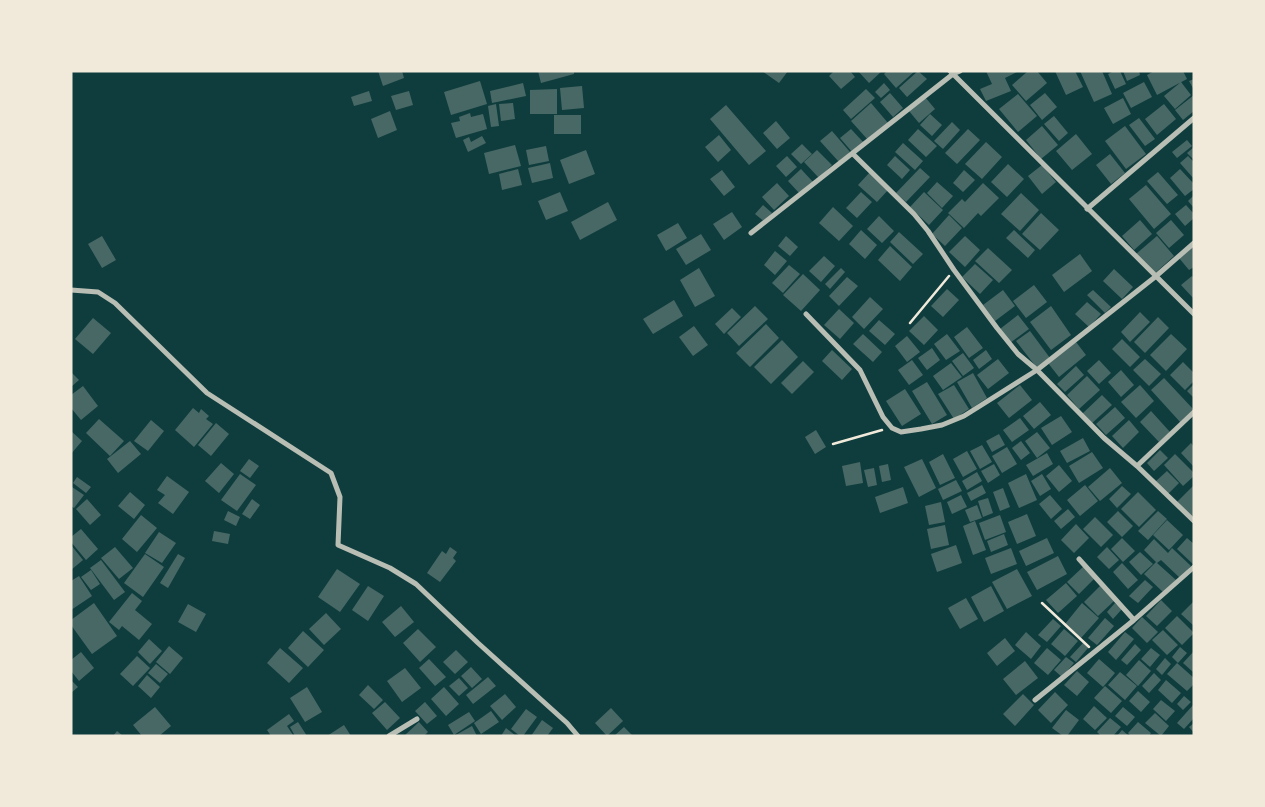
<svg xmlns="http://www.w3.org/2000/svg" width="1265" height="807" font-family="'Golos Text',sans-serif">
<style>
.building{fill:#486865}
.lines{fill:none;stroke-linecap:round;stroke-linejoin:round}
.path{stroke:#f1e9da;stroke-width:2.5}
.minor{stroke:#b8beb3;stroke-width:5}
</style>
<rect width="100%" height="100%" fill="#0f3d3e"/>
<path class="building" d="M378,71H402L404,78L383,86Z
M538,71H574V74L541,83Z
M762,71H788L779,83Z
M834,71H850L855,77L841,89L829,76Z
M858,71H882L869,83Z
M887,71H915L896,88L884,74Z
M918,71L927,79L907,97L899,88Z
M986,71H1019L1005,78L1011,91L986,101L980,89L992,84Z
M1028,71H1037L1047,83L1026,101L1012,85Z
M1055,71H1075L1083,87L1066,95Z
M1080,71H1102L1112,94L1094,102Z
M1114,71H1120L1126,84L1115,89L1108,74Z
M1123,71H1139L1140,75L1127,81Z
M1154,71H1183L1187,79L1157,95L1147,75Z
M1194,79V90L1189,81Z
M480,81L487,104L451,115L444,92Z
M1144,82L1152,97L1131,108L1123,93Z
M1181,82L1191,95L1175,109L1164,96Z
M523,83L526,96L492,103L490,91Z
M884,83L890,90L881,98L875,92Z
M582,86L584,108L562,110L560,88Z
M557,89V114H530V90Z
M866,89L875,98L851,119L843,110Z
M369,91L372,101L354,106L351,97Z
M409,91L413,105L396,110L391,96Z
M890,93L903,108L893,117L880,102Z
M1045,93L1057,107L1042,120L1030,105Z
M1018,94L1037,116L1018,132L999,109Z
M1194,95V111L1183,120L1175,110Z
M925,97L935,109L919,123L909,111Z
M1123,98L1131,114L1113,124L1104,108Z
M513,103L515,119L501,121L499,104Z
M871,103L888,123L868,140L851,121Z
M496,104L499,126L491,127L488,106Z
M1164,104L1176,119L1157,135L1145,119Z
M726,105L766,151L749,165L710,119Z
M390,111L397,130L378,138L371,119Z
M470,113L471,117L483,114L487,129L456,138L451,123L460,121L459,117Z
M930,114L942,125L932,136L920,125Z
M554,115H581V134H554Z
M1054,116L1068,133L1059,141L1044,124Z
M1139,118L1155,139L1145,146L1129,125Z
M776,121L790,138L777,149L763,133Z
M952,122L960,130L943,149L934,141Z
M1042,126L1058,145L1041,159L1026,140Z
M1125,126L1146,154L1126,169L1105,141Z
M851,129L864,143L853,153L840,138Z
M918,129L937,146L926,157L908,140Z
M968,129L980,140L957,164L945,153Z
M832,131L850,152L839,162L820,141Z
M1076,134L1092,154L1072,170L1056,151Z
M719,135L731,150L718,162L705,147Z
M482,136L486,143L468,152L463,140L469,137L471,142Z
M1187,140L1192,146L1177,158L1172,152Z
M986,142L1002,157L982,179L965,164Z
M903,143L923,161L915,170L895,152Z
M802,144L812,154L801,164L791,154Z
M515,145L521,166L489,174L484,153Z
M546,146L549,161L529,165L526,150Z
M1194,147V160L1187,153Z
M586,150L595,174L569,184L560,160Z
M817,150L832,165L819,178L804,162Z
M1110,154L1125,173L1111,184L1096,165Z
M787,156L797,167L786,177L776,166Z
M895,156L910,170L902,179L887,165Z
M1188,156L1194,162V179L1180,163Z
M550,163L553,178L532,183L528,168Z
M1008,164L1024,179L1007,197L991,182Z
M1042,165L1056,182L1042,194L1028,176Z
M920,168L930,177L906,202L896,193Z
M518,169L522,185L502,190L499,174Z
M801,169L813,182L800,194L788,181Z
M1180,169L1194,184V189L1185,196L1170,178Z
M722,170L735,187L724,196L710,179Z
M964,170L975,180L963,192L953,183Z
M870,172L889,189L877,202L858,185Z
M1158,172L1178,195L1167,204L1147,181Z
M937,182L953,196L942,208L927,193Z
M777,183L789,196L774,210L762,197Z
M983,183L999,198L981,216L978,213L964,228L948,213L962,199L965,202Z
M1146,185L1171,214L1154,229L1129,199Z
M560,192L568,211L546,220L538,201Z
M861,192L872,202L857,218L846,208Z
M924,192L943,210L929,225L910,207Z
M1021,193L1039,210L1020,231L1001,214Z
M1194,195V208L1188,201Z
M608,202L617,220L580,240L571,222Z
M763,205L772,213L765,222L755,214Z
M1186,205L1194,214V218L1185,226L1175,214Z
M833,207L853,226L839,241L819,223Z
M732,212L742,227L724,240L713,224Z
M1041,213L1059,230L1040,250L1022,234Z
M949,215L962,228L945,246L932,234Z
M879,216L894,231L882,243L867,229Z
M1140,220L1152,234L1134,250L1122,236Z
M1171,220L1184,235L1169,248L1156,233Z
M678,223L687,238L666,251L657,235Z
M861,230L877,245L865,259L849,244Z
M1014,230L1035,250L1028,258L1006,238Z
M899,232L923,254L913,264L890,242Z
M701,234L711,250L686,265L676,249Z
M102,236L116,260L102,268L88,244Z
M786,236L798,247L790,256L778,246Z
M965,236L980,250L965,267L949,252Z
M1157,236L1174,256L1154,274L1136,254Z
M890,246L912,267L900,281L878,260Z
M1192,246L1194,248V267L1189,270L1179,258Z
M988,248L1012,270L999,283L975,261Z
M775,251L787,261L775,275L764,265Z
M1080,254L1092,271L1064,292L1052,275Z
M824,256L835,266L821,282L809,271Z
M975,264L993,280L980,294L962,277Z
M789,265L800,274L783,293L772,283Z
M699,268L715,296L695,307L680,280Z
M841,268L845,272L830,289L825,284Z
M1114,269L1133,287L1122,299L1103,281Z
M803,274L820,290L801,311L783,295Z
M1192,276L1194,278V299L1181,285Z
M847,277L858,286L839,306L829,296Z
M1034,285L1047,302L1026,318L1013,301Z
M947,289L959,300L943,317L931,306Z
M1003,290L1015,306L995,321L983,305Z
M1093,290L1111,307L1105,313L1087,295Z
M870,297L883,309L864,329L852,317Z
M674,300L683,316L653,334L643,319Z
M1087,302L1101,314L1089,327L1075,314Z
M755,306L768,319L739,346L727,333Z
M1051,306L1071,335L1051,350L1030,322Z
M732,308L741,317L724,334L715,324Z
M839,309L854,323L840,339L824,325Z
M1140,312L1150,322L1130,342L1121,332Z
M1018,315L1029,329L1010,343L1000,329Z
M924,316L938,330L924,345L909,331Z
M1158,317L1169,328L1145,353L1134,342Z
M93,318L111,333L93,354L75,339Z
M879,320L895,334L885,345L869,331Z
M766,324L779,338L750,367L736,353Z
M694,326L708,345L693,356L679,337Z
M967,327L983,348L969,358L954,337Z
M1030,331L1050,358L1037,368L1016,341Z
M863,334L882,352L873,362L853,344Z
M947,334L960,351L946,360L934,344Z
M1171,334L1187,349L1166,371L1150,355Z
M907,336L920,352L907,362L895,346Z
M1122,339L1140,357L1130,367L1112,349Z
M782,340L798,357L771,384L754,367Z
M1076,342L1086,355L1059,377L1048,363Z
M932,348L940,360L927,370L918,358Z
M832,350L852,369L842,380L822,361Z
M986,350L992,359L979,369L973,360Z
M963,353L974,368L963,376L952,361Z
M998,359L1009,373L988,389L977,375Z
M1145,359L1161,374L1149,386L1133,370Z
M912,360L923,375L909,385L898,370Z
M1099,360L1111,373L1099,384L1087,371Z
M803,361L814,372L792,394L781,383Z
M1183,362L1194,373V381L1185,390L1170,375Z
M951,363L962,377L943,390L933,376Z
M1076,366L1084,375L1065,392L1057,384Z
M1121,370L1134,385L1121,397L1108,382Z
M71,372L79,380L71,387Z
M973,373L987,398L972,408L957,382Z
M1087,376L1100,390L1079,409L1067,395Z
M1164,378L1194,410L1181,423L1151,390Z
M927,382L947,415L932,424L912,391Z
M1194,384V398L1187,391Z
M954,385L969,409L954,419L938,394Z
M1020,385L1032,400L1009,418L997,403Z
M1140,385L1154,401L1136,418L1121,402Z
M83,386L98,406L81,420L71,408V395Z
M905,389L921,414L902,426L886,401Z
M1102,395L1112,405L1091,424L1082,414Z
M1040,402L1051,415L1034,429L1023,416Z
M1115,407L1125,418L1106,435L1096,424Z
M193,408L199,413L201,409L209,416L206,419L213,424L194,447L175,430Z
M1151,411L1170,432L1159,442L1140,422Z
M1061,416L1072,432L1052,445L1041,428Z
M1020,418L1029,430L1012,442L1003,430Z
M99,419L124,441L110,456L86,433Z
M151,420L164,431L148,451L134,441Z
M1129,420L1139,432L1123,448L1112,436Z
M216,423L229,434L211,456L198,445Z
M816,430L826,447L815,454L805,437Z
M71,431L82,441L71,454Z
M1037,432L1050,448L1037,458L1025,441Z
M999,434L1005,445L992,452L986,441Z
M1083,438L1090,451L1067,463L1060,451Z
M130,441L141,454L118,473L107,459Z
M1021,441L1030,453L1021,460L1012,448Z
M1191,443L1194,447V467L1181,453Z
M982,445L992,462L980,469L970,451Z
M1007,447L1017,464L1002,473L992,456Z
M1160,450L1168,458L1154,471L1147,463Z
M967,451L977,469L963,477L953,459Z
M1092,452L1103,468L1079,483L1069,466Z
M1047,453L1053,464L1033,476L1026,465Z
M943,454L955,478L940,485L929,462Z
M1175,454L1194,473V476L1183,486L1164,465Z
M249,459L259,466L250,478L240,471Z
M922,459L936,488L919,497L904,467Z
M860,462L863,483L846,486L842,466Z
M221,463L234,474L219,493L205,481Z
M888,464L891,480L882,482L879,466Z
M994,464L1000,475L988,483L981,471Z
M1059,465L1072,481L1059,492L1046,476Z
M874,468L877,485L868,487L864,470Z
M1110,468L1122,483L1100,501L1088,487Z
M1167,471L1179,483L1167,495L1155,482Z
M977,472L982,481L967,490L962,481Z
M240,474L256,485L237,511L221,500Z
M1026,474L1037,500L1019,508L1008,483Z
M1042,474L1051,489L1040,496L1031,481Z
M167,476L189,492L173,514L158,503L165,495L157,490Z
M77,477L91,487L86,493L73,483Z
M956,480L962,491L943,500L938,489Z
M982,485L986,493L971,501L967,493Z
M1085,485L1098,501L1080,516L1067,500Z
M1194,485V514L1192,517L1177,502Z
M1122,486L1131,494L1117,508L1109,499Z
M72,487L84,495L74,508L71,506Z
M903,487L908,503L880,513L875,497Z
M1003,488L1010,507L1000,511L993,492Z
M130,492L145,505L134,519L118,506Z
M1138,492L1156,510L1139,527L1121,509Z
M961,495L967,507L952,514L947,502Z
M1050,495L1062,509L1051,519L1039,504Z
M988,498L993,513L983,517L978,501Z
M87,499L101,515L90,525L76,509Z
M252,499L260,505L250,519L242,514Z
M941,502L945,522L929,525L925,506Z
M977,505L982,518L970,522L965,510Z
M1068,509L1075,517L1061,529L1054,521Z
M228,511L240,517L236,526L224,520Z
M1118,511L1133,526L1122,537L1107,522Z
M1158,511L1167,519L1148,540L1138,531Z
M1027,514L1036,536L1017,544L1008,522Z
M141,515L157,528L137,552L122,539Z
M1000,515L1006,532L985,540L979,523Z
M1095,517L1113,535L1101,547L1083,529Z
M1167,520L1183,535L1169,550L1153,535Z
M975,521L986,550L973,555L963,526Z
M1076,524L1089,538L1074,553L1061,540Z
M945,525L949,545L931,549L927,529Z
M81,529L98,549L86,560L71,542V537Z
M214,531L230,534L228,544L212,541Z
M159,532L176,543L162,563L145,553Z
M1004,534L1008,545L991,552L987,541Z
M1047,538L1054,553L1026,566L1019,551Z
M1122,538L1135,551L1123,562L1111,549Z
M1187,538L1194,544V565L1177,549Z
M1154,539L1168,553L1172,548L1191,566L1180,578L1161,560L1157,563L1176,580L1164,593L1144,574L1156,562L1144,550Z
M71,545L83,560L71,570Z
M956,545L962,563L937,572L931,554Z
M115,547L133,568L119,579L101,558Z
M450,547L457,552L453,558L456,561L440,582L427,573L442,551L446,554Z
M1107,547L1119,560L1109,569L1097,557Z
M1011,548L1017,564L991,574L985,558Z
M1140,552L1153,564L1141,575L1129,562Z
M145,554L164,567L143,597L124,583Z
M178,554L185,558L168,588L160,583Z
M1058,556L1067,574L1037,590L1027,572Z
M101,560L125,592L114,600L90,568Z
M1122,563L1138,580L1128,589L1113,572Z
M1084,566L1095,578L1079,594L1067,582Z
M337,569L360,584L340,612L318,597Z
M1017,569L1032,596L1007,609L992,582Z
M91,570L100,584L91,590L81,577Z
M79,576L92,596L71,610V581Z
M1145,580L1153,587L1138,603L1129,596Z
M1066,583L1077,596L1058,613L1046,600Z
M368,586L384,596L368,621L352,610Z
M991,586L1004,611L984,622L971,597Z
M1100,586L1114,601L1098,616L1084,602Z
M132,593L142,601L135,610L152,624L139,640L122,626L119,630L109,622Z
M966,598L978,619L960,629L948,608Z
M1161,600L1172,611L1157,626L1146,616Z
M1194,601V626L1181,614Z
M94,603L117,636L92,654L71,625V620Z
M1082,603L1099,618L1081,638L1065,624Z
M1115,603L1122,609L1113,619L1107,612Z
M188,604L206,614L196,632L178,622Z
M401,606L414,622L395,637L382,622Z
M326,613L341,629L324,645L309,629Z
M1177,616L1194,633L1182,645L1165,628Z
M1142,617L1158,632L1147,643L1132,628Z
M1105,618L1114,626L1097,645L1088,638Z
M1053,619L1061,626L1047,642L1038,635Z
M418,629L436,647L420,662L403,643Z
M1064,629L1078,641L1065,656L1051,644Z
M1163,630L1178,645L1167,655L1152,640Z
M303,631L324,650L308,667L288,648Z
M1026,632L1041,646L1031,659L1015,645Z
M1125,632L1134,639L1116,660L1108,652Z
M1005,638L1015,651L997,666L987,653Z
M149,639L162,651L150,664L138,652Z
M1083,643L1088,648L1076,662L1070,657Z
M1135,644L1141,650L1127,665L1121,660Z
M169,646L183,658L170,674L156,662Z
M1180,647L1187,653L1178,663L1172,657Z
M280,648L303,668L289,683L267,663Z
M1047,648L1061,660L1048,675L1034,663Z
M1151,648L1160,655L1150,667L1141,659Z
M456,650L468,662L455,674L443,662Z
M1194,651V671L1193,672L1183,663Z
M81,652L94,668L79,681L71,671V660Z
M137,656L150,668L133,686L120,674Z
M1066,657L1074,663L1062,677L1054,670Z
M1165,658L1171,664L1162,675L1156,669Z
M429,659L446,677L435,686L419,668Z
M1099,659L1115,673L1103,687L1087,673Z
M1139,660L1151,671L1138,686L1126,675Z
M1025,661L1038,678L1016,695L1003,679Z
M1177,663L1194,678V684L1187,691L1167,674Z
M156,664L168,674L160,683L148,673Z
M471,667L482,679L472,688L461,676Z
M405,668L421,688L402,702L387,681Z
M1077,671L1089,682L1077,696L1064,685Z
M1120,672L1137,686L1125,700L1108,685Z
M1154,673L1161,680L1149,693L1142,686Z
M147,675L160,687L151,698L138,686Z
M488,677L496,686L473,704L466,695Z
M459,678L468,688L459,696L449,686Z
M71,680L78,687L71,693Z
M1166,680L1181,693L1172,703L1158,690Z
M368,685L383,700L374,709L359,695Z
M1105,686L1122,701L1111,713L1094,698Z
M307,687L322,712L305,722L290,698Z
M444,687L459,704L446,716L431,699Z
M1138,691L1150,702L1141,712L1129,701Z
M1055,692L1068,705L1051,723L1038,710Z
M505,694L516,707L502,720L490,706Z
M1023,694L1034,705L1015,726L1003,714Z
M1184,696L1191,702L1183,710L1177,704Z
M1161,700L1175,711L1166,721L1153,709Z
M385,702L400,718L387,730L372,713Z
M425,702L437,716L427,724L415,711Z
M1194,704V718L1184,729L1177,723Z
M1094,706L1107,718L1095,730L1083,719Z
M155,707L171,726L159,736H142L133,725Z
M1123,707L1135,717L1127,726L1115,716Z
M611,708L623,721L607,736L595,723Z
M526,709L537,717L523,736H520L511,729Z
M1066,710L1079,720L1067,736H1063L1052,728Z
M491,711L499,722L481,734L474,723Z
M469,712L475,721L454,735L448,725Z
M1155,713L1169,726L1161,736L1145,723Z
M289,714L294,721L287,726L293,735L271,736L267,730Z
M1110,718L1121,727L1113,736H1101L1097,732Z
M542,720L553,728L547,736H531Z
M298,722L307,736H295L290,727Z
M419,722L428,732L424,736H404Z
M1138,722L1151,733L1149,736H1131L1128,733Z
M1194,723V733L1189,727Z
M344,725L351,736H327Z
M472,726L477,736H454Z
M624,727L633,736H614Z
M506,728L516,736H501Z
M1122,730L1129,736H1117Z
M117,731L123,736H113Z"/>
<g class="lines">
<path class="path" d="M910,323L949,276
M833,444L882,430
M1042,603L1089,647"/>
<path class="minor" d="M950,71L1194,314
M853,154L914,214L928,231L954,270L997,328L1018,354L1037,370L1104,438L1137,466L1194,521
M1087,209L1194,118
M751,233L953,74L960,71
M71,290L98,292L115,303L207,393L331,473L340,497L338,545L390,568L416,584L478,643L567,723L578,736
M806,314L860,370L883,417L892,428L901,432L921,429L942,425L964,416L1037,370L1155,277L1194,243
M1137,466L1194,412
M1079,559L1134,620
M1035,700L1134,620L1194,567
M389,736L417,719"/>
</g>
<rect width="1265" height="807" fill="none" stroke="#f1e9da" stroke-width="145"/>
</svg>
